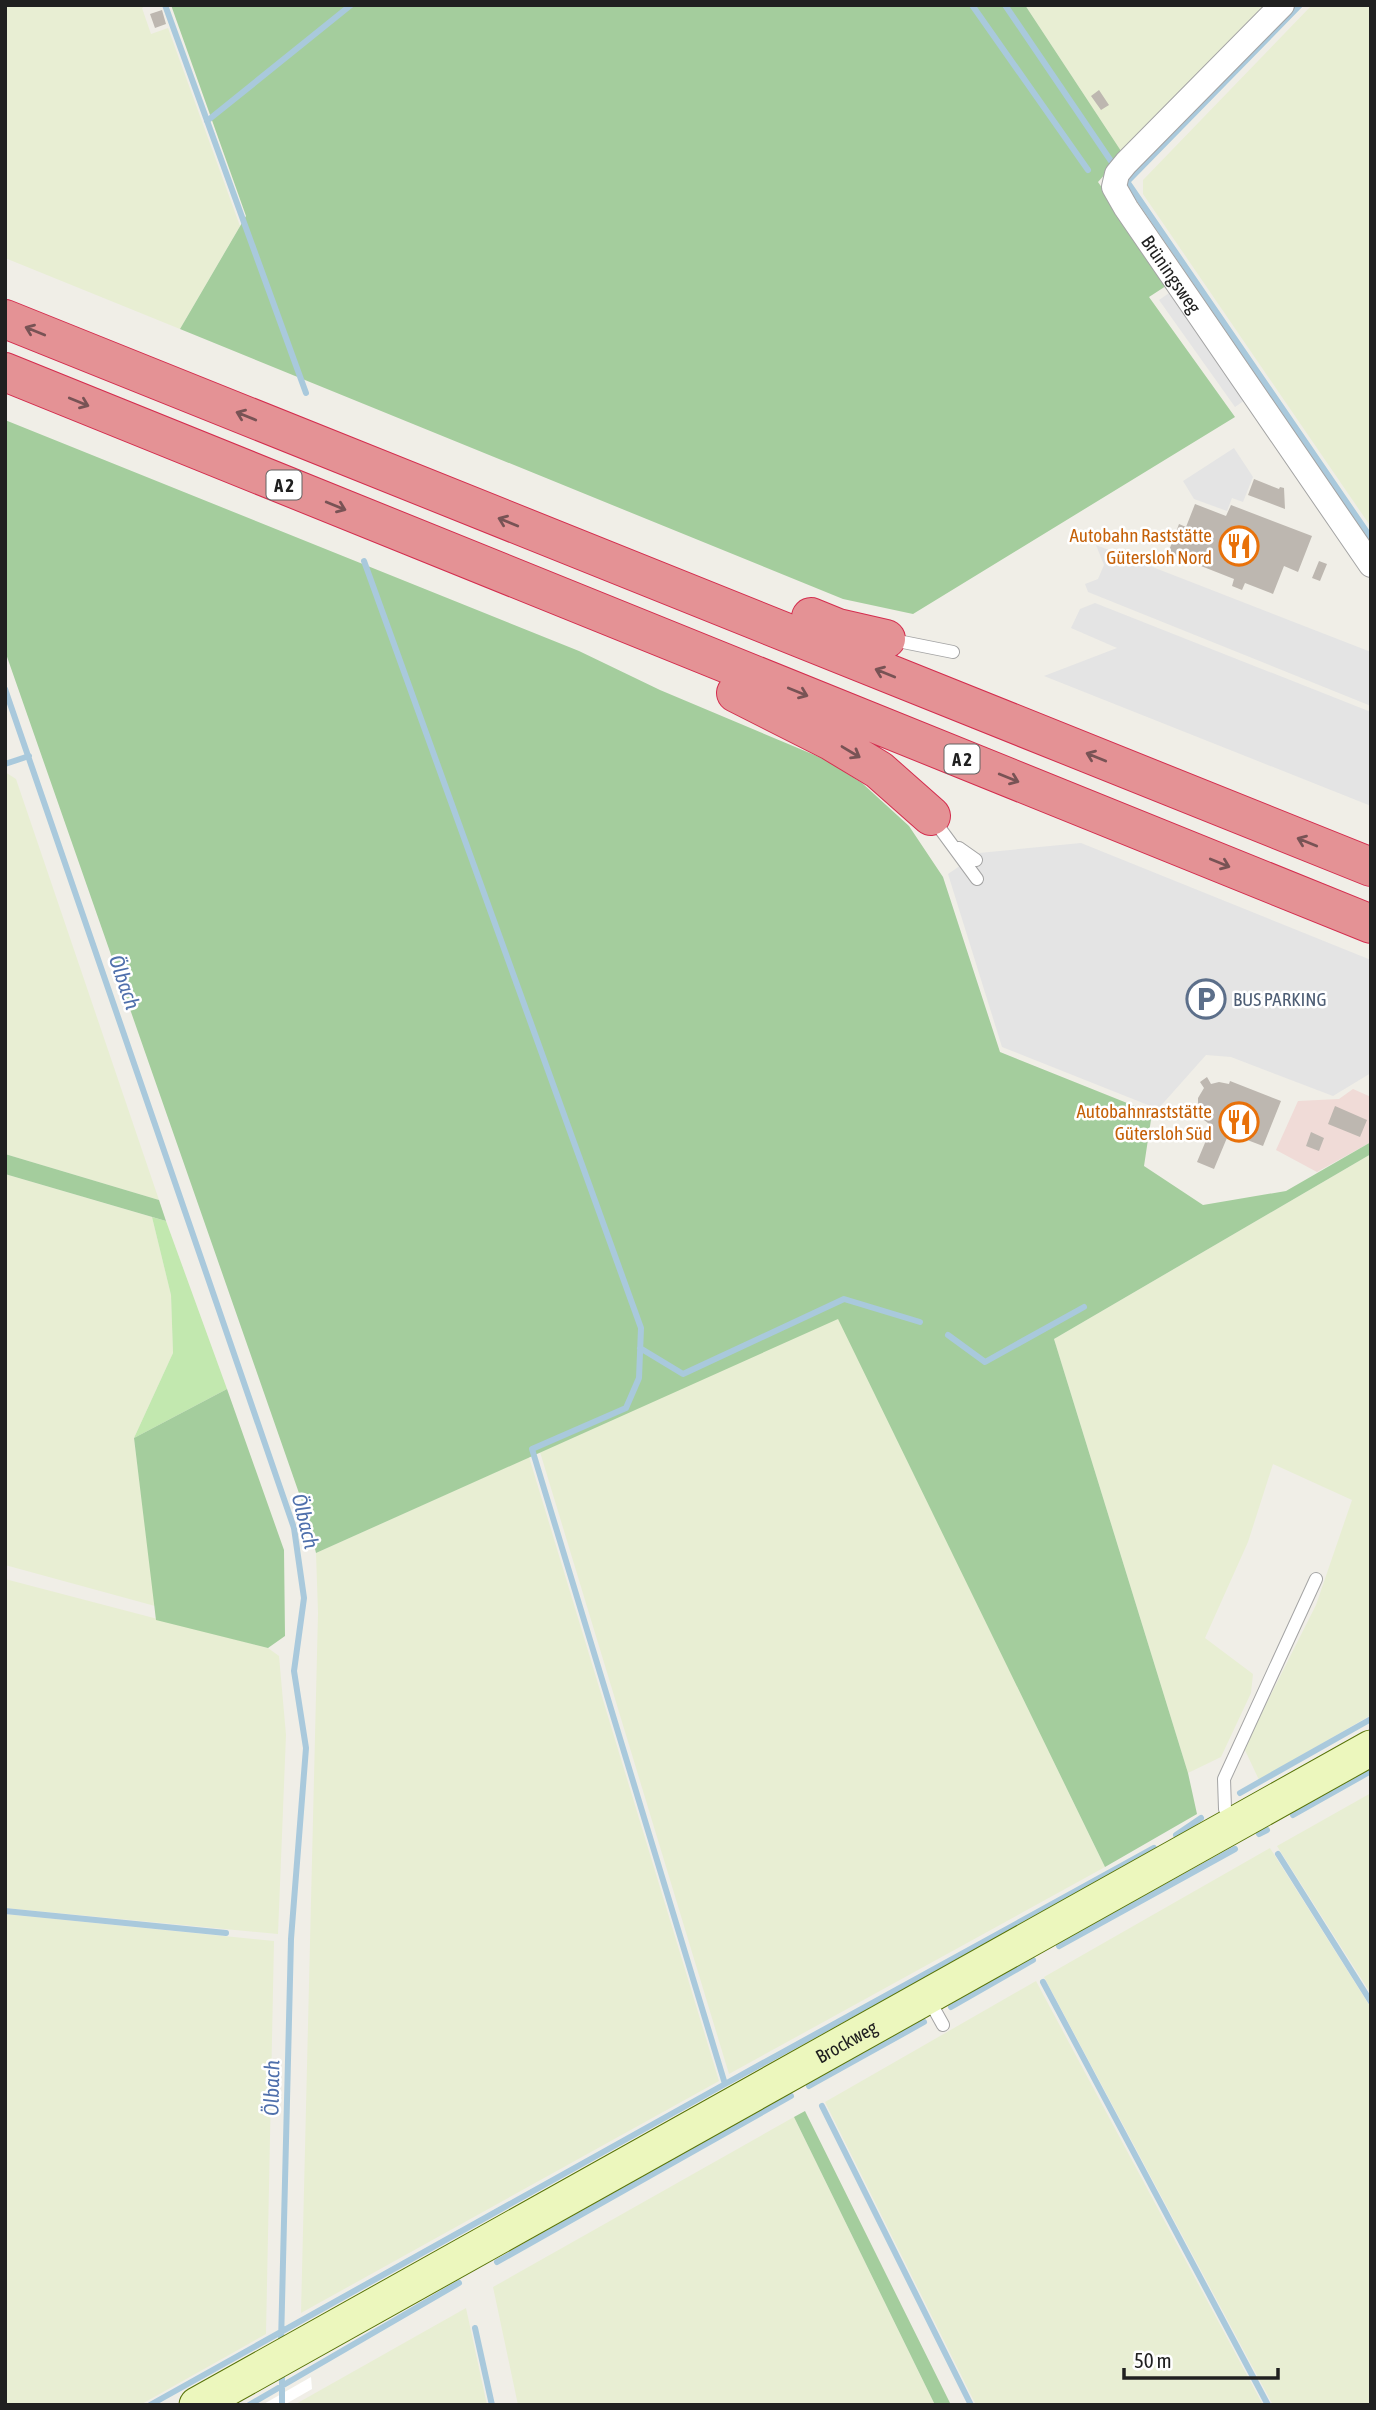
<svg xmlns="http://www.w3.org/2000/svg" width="1376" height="2410" font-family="'Asap Condensed',sans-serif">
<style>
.commercial{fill:#f0dbd7}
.farmland{fill:#e8eed3}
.grass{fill:#c2e8af}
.forest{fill:#a4cd9d}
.parking{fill:#e4e4e4}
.pier{fill:#fff}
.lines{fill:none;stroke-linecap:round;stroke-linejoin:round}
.stream{stroke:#a9c9dc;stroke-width:6}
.building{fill:#bdb7b0}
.lane-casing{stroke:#a4a4a4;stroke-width:14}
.street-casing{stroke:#a4a4a4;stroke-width:26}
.secondary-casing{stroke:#597409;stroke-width:37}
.highway-casing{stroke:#d42d4e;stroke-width:40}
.lane{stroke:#fff;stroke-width:12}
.street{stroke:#fff;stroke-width:24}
.secondary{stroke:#ecf7bd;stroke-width:35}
.highway{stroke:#e49295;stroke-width:38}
.oneway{stroke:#785355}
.labels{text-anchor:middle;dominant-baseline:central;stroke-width:5;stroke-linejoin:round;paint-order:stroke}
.shield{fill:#fff;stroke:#636363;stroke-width:2}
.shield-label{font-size:18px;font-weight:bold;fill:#202020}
.street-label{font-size:19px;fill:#202020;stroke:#fff}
.food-label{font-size:19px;fill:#c56008;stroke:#fff;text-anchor:end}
.service-label{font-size:19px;fill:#4e5e75;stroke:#fff;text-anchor:start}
.water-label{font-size:21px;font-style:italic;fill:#4f70ac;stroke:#fff}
</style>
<rect width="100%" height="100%" fill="#f0eee7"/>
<path class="commercial" d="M1353,1089L1371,1097V1142L1317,1172L1276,1150L1298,1101L1339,1099Z"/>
<path class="farmland" d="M5,5H147L142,8L151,34L168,28L240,226L180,329L5,258Z
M1025,5H1270L1123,154Z
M1312,5H1371V527L1143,194V180Z
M5,772L16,779L159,1200L5,1154Z
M1371,1154V1715L1259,1780L1244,1748L1316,1605L1352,1500L1273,1464L1248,1542L1205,1638L1253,1674L1251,1693L1221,1757L1188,1773L1054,1339Z
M5,1174L152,1217L171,1295L173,1353L134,1438L155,1606L5,1565Z
M838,1318L1105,1867L729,2074L540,1452Z
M529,1457L719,2081L301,2313L318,1613L316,1553Z
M5,1579L268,1648L279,1656L286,1735L278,1934L5,1908Z
M1371,1793V1994L1277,1846Z
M1270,1848L1371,2008V2405H1273L1044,1977Z
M5,1914L274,1941L266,2334L140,2405H5Z
M1036,1981L1263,2405H976L825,2102Z
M794,2117L935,2405H518L493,2287Z
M466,2308L487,2405H294Z"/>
<path class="grass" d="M152,1217L166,1221L227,1389L134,1438L173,1353L171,1295Z"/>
<path class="forest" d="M171,5H1025L1123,154L1098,182L1169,284L1149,297L1235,417L913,614L843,599L180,329L246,216Z
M5,420L579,651L660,690L824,759L862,783L909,826L943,877L1000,1052L1152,1113L1144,1166L1203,1205L1286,1191L1371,1142V1154L1054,1339L1188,1773L1197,1814L1105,1867L838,1319L316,1553L308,1519L5,651Z
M5,1154L159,1200L166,1221L5,1174Z
M227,1389L284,1550L285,1636L268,1648L156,1620L134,1438Z
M805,2111L951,2405H935L794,2117Z"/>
<path class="parking" d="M1172,291L1248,398L1235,407L1159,300Z
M1234,448L1253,477L1243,502L1232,498L1227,511L1194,499L1183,481Z
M1096,545L1371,652V706L1088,592L1085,584L1098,579L1104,565Z
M1095,603L1371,712V806L1044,676L1117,648L1071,628L1080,609Z
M1081,843L1371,960V1073L1333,1096L1231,1057L1206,1055L1158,1109L1002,1047L948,874L979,853Z"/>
<path class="pier" d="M311,2377L312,2389L284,2405H262Z"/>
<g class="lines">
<path class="stream" d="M165,5L306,393
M972,5L1088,170
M1005,5L1111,161
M207,121L351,5
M1126,180L1371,538
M1127,182L1300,5
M364,561L641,1328L639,1378L626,1408L532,1449L725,2084
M5,689L294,1528L304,1598L294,1671L306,1748L291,1939L281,2343
M5,764L29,756
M948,1335L985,1362L1084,1307
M640,1348L683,1374L844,1299L920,1322
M1240,1793L1371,1719
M1293,1815L1371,1771
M1259,1834L1267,1830
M1176,1835L1201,1818
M1278,1854L1371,2002
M5,1911L226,1933
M1059,1946L1235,1849
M1043,1982L1268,2405
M951,2007L1033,1960
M809,2086L924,2022
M822,2106L971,2405
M497,2262L791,2096
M475,2328L492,2405
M150,2405L725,2084L1154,1848
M249,2405L459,2283
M282,2405V2372"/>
</g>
<path class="building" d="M162,10L166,24L155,28L150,14Z
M1099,90L1109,105L1101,110L1091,96Z
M1254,479L1279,489L1280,487L1284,488L1285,509L1248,495Z
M1195,504L1226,516L1231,505L1312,536L1298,572L1284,566L1273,594L1245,583L1242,590L1232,586L1234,579L1168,553L1179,524L1186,527Z
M1319,561L1327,564L1320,581L1312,578Z
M1207,1077L1211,1084L1219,1082L1229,1084L1230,1081L1281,1101L1263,1146L1229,1133L1214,1169L1197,1162L1212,1126L1204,1120L1198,1109V1098L1204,1088L1200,1082Z
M1335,1106L1367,1120L1360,1137L1328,1124Z
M1311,1132L1324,1138L1319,1151L1306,1146Z"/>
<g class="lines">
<g class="lane-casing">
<path id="lane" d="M888,639L953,652
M933,819L977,879
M959,848L976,860
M1233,1822L1225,1809L1224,1779L1316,1579
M928,1998L943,2025"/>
</g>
<g class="street-casing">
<g id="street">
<path id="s1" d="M1282,5L1126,163L1117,174L1114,187L1126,208L1371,565"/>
</g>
</g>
<g class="secondary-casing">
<g id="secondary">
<path id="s2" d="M197,2405L1371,1748"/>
</g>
</g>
<g class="highway-casing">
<path id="highway" d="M5,319L1371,867
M5,372L1371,924
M811,617L838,628L886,639
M736,693L831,741L879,770L931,816"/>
</g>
<use href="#lane" class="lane"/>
<use href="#street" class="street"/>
<use href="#secondary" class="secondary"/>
<use href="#highway" class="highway"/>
</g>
<defs><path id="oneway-shaft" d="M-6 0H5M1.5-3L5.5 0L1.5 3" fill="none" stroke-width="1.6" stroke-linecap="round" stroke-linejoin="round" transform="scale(1.75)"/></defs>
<g class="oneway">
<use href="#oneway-shaft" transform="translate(35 331) rotate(-158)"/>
<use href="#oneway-shaft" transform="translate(79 402) rotate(22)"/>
<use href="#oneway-shaft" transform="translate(246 416) rotate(-158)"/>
<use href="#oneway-shaft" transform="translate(336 506) rotate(22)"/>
<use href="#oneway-shaft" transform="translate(508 522) rotate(-158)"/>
<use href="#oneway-shaft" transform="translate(885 673) rotate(-158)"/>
<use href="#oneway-shaft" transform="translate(798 692) rotate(22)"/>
<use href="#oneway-shaft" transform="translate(851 752) rotate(31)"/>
<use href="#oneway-shaft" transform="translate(1096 757) rotate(-158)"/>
<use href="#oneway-shaft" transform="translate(1009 778) rotate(22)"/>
<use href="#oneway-shaft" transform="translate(1307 842) rotate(-158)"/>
<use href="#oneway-shaft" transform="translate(1220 863) rotate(22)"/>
</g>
<defs>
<g id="restaurant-ring" transform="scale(2.0125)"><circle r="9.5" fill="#fff" stroke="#e8710a" stroke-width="1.5"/><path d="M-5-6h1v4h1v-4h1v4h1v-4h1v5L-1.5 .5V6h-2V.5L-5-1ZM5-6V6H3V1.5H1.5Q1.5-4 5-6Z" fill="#e8710a"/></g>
<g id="parking-ring" transform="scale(2.0125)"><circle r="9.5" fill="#fff" stroke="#5c6f8a" stroke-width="1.5"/><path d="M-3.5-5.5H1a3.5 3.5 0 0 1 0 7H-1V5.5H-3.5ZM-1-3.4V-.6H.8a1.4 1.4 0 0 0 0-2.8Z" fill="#5c6f8a"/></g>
</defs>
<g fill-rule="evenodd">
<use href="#restaurant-ring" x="1239" y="546"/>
<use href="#parking-ring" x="1206" y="999"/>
<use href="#restaurant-ring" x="1239" y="1122"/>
</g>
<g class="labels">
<g class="shield">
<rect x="266.5" y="470.5" width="35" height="29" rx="5"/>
<rect x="944.5" y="744.5" width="35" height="29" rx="5"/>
</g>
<g class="shield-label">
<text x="284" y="485">A 2</text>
<text x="962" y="759">A 2</text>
</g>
<g class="street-label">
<text stroke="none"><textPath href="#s1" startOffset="354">Brüningsweg</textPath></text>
<text stroke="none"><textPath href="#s2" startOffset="744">Brockweg</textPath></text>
</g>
<g class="food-label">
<text x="1212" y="535">Autobahn Raststätte<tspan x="1212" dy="22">Gütersloh Nord</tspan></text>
<text x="1212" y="1111">Autobahnraststätte<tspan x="1212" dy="22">Gütersloh Süd</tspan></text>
</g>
<g class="service-label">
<text x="1233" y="999">BUS PARKING</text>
</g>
<g class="water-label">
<text transform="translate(125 982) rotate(71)">Ölbach</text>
<text transform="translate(306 1521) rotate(76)">Ölbach</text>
<text transform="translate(271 2088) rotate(-89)">Ölbach</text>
</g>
</g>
<rect width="1376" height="2410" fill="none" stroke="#202020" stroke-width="14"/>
<path d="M1124 2368v10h154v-10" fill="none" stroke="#202020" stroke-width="3.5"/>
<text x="1134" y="2368" font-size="21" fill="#202020" stroke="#ffffff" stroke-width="5" paint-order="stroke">50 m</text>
</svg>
